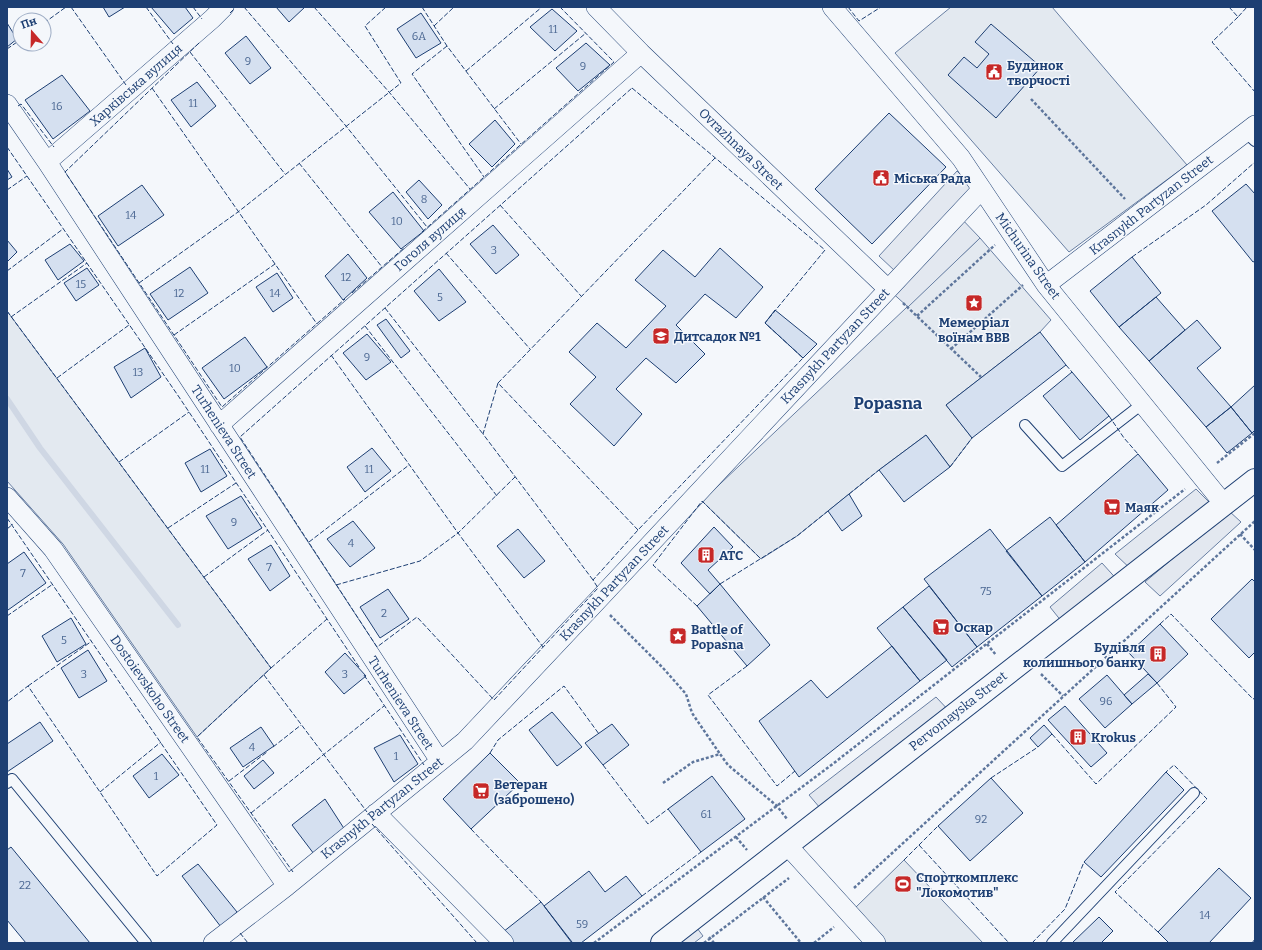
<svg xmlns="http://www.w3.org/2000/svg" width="1262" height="950" font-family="Bitter,serif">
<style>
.green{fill:#e3e9f0;stroke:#687fa3}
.parking{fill:#e3e8f0;stroke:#687fa3}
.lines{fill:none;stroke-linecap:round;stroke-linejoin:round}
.stream{stroke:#cfd7e4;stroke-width:6}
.building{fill:#d5e0f0;stroke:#1d3f73}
.service-casing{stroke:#1d3f73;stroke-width:12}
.minor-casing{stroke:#1d3f73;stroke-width:20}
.tertiary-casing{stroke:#1d3f73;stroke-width:24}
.path{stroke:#5e769c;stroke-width:2.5;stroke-dasharray:3 2;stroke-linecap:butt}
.service{stroke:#f4f7fb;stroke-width:10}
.minor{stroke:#f4f7fb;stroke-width:19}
.tertiary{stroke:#f4f7fb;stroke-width:22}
.fence{stroke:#1d3f73;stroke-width:1;stroke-dasharray:5 2;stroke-linecap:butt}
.labels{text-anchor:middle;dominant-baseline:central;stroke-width:3;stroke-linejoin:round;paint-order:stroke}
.number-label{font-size:11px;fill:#4b6792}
.poi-label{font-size:13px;font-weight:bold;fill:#1d3f73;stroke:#f4f7fb;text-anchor:start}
.street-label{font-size:13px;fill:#1d3f73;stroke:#f4f7fb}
.district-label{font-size:17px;font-weight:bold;fill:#1d3f73;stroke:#f4f7fb}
</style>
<rect width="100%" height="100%" fill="#f4f7fb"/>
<path class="green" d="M951,7H1052L1187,165L1069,252L895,53Z
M980,238L1051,320L1040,332L946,405L972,438L950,467L926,435L879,470L797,536L761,559L702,501Z
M7,311L271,668L197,737L63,544L7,481Z
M904,860L983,943H886L854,909Z"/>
<path class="parking" d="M957,171L974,188L895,271L879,256Z
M958,215L980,238L908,307L888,289Z
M1196,489L1217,510L1135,573L1115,554Z
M1229,511L1241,522L1160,596L1145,582Z
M1102,563L1121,584L1066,627L1050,607Z
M936,697L953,715L826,815L809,795Z
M697,928L703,936L694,943H678Z"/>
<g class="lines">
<path class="stream" d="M7,399L40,448L178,625"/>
</g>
<path class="building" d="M103,7H125L109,17Z
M151,7H185L193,18L174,34Z
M276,7H305L289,22Z
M552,9L577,31L555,51L530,27Z
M421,13L441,43L416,58L397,29Z
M7,23L17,39L7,47Z
M991,24L1041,67L996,118L948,75L964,57L977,68L989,54L975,42Z
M246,36L271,68L250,84L225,53Z
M586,43L610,65L578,91L556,68Z
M62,75L90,111L53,139L25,100Z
M197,82L216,106L191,127L171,100Z
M889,113L946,167L872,244L815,189Z
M495,120L515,144L492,167L469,144Z
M7,169L12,177L7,180Z
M419,180L442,205L428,219L406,192Z
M1246,184L1255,194V261L1253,262L1212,211Z
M142,185L164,215L118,246L98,216Z
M393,192L424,231L401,249L369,212Z
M493,225L519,255L496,274L470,244Z
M7,240L17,252L7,262Z
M70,244L84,261L58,280L45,260Z
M720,248L763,287L736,318L705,294L676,325L705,354L676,383L646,358L616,389L642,414L614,446L570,404L596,377L569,352L597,323L626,348L666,306L635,280L663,250L695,277Z
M348,254L367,278L343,300L325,276Z
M1132,257L1161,293L1119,327L1090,291Z
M190,267L208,293L168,320L150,294Z
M87,268L99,285L76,301L64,283Z
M439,269L466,302L439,321L414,291Z
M277,273L293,298L273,312L256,287Z
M1156,297L1185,330L1149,361L1119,327Z
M775,310L817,344L803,358L765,323Z
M386,319L410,351L401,358L377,325Z
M1197,320L1221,348L1197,368L1231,407L1206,427L1149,361Z
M1040,332L1066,365L972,438L946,405Z
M367,334L391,362L366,380L343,353Z
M245,337L267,367L224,399L202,368Z
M145,348L161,377L131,398L114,367Z
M1072,372L1109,416L1080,440L1043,396Z
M1255,385V430L1252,433L1231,407Z
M1231,407L1252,433L1227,453L1206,427Z
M926,435L950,467L904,502L879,470Z
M372,448L391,471L365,492L347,467Z
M210,449L227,476L201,492L185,463Z
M1138,454L1168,490L1085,562L1056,525Z
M849,494L862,516L842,531L828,511Z
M241,496L262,528L228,549L206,516Z
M1050,517L1085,562L1042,596L1006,551Z
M353,521L375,548L350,567L327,539Z
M714,527L733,547L708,570L720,584L710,594L681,563Z
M518,529L545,561L524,578L497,546Z
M990,529L1042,596L977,647L924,579Z
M271,545L290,576L270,591L248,559Z
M24,552L46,583L8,610L7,608V564Z
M1252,579L1255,582V652L1249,658L1211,619Z
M720,584L770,645L747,666L697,606Z
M929,586L977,647L952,667L903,607Z
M388,589L409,619L380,638L360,607Z
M903,607L947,660L920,681L877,628Z
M71,618L86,644L57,662L42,636Z
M1160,624L1188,654L1157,683L1129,653Z
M892,646L920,681L799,777L759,721L811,680L827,698Z
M88,650L107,681L79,698L61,668Z
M345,653L366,676L344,694L325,672Z
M1148,674L1157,683L1132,704L1124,695Z
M1107,675L1132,704L1105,728L1079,699Z
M1065,706L1107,753L1091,767L1048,720Z
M552,712L582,747L557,766L529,730Z
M40,722L53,741L7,772V744Z
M612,724L629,745L603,765L585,743Z
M1044,725L1052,734L1038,747L1030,738Z
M261,727L274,746L243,767L230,748Z
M400,735L418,764L394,782L374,748Z
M490,753L520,783L471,829L443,799Z
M162,754L179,775L149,798L133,776Z
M263,760L274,773L254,789L244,776Z
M1166,772L1184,790L1101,877L1084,862Z
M712,776L745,819L701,852L668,809Z
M991,778L1023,813L970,861L938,826Z
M325,799L345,830L314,854L292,825Z
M11,847L90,943H26L7,920V850Z
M198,864L237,912L221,927L182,876Z
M1219,868L1251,898L1209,943H1169L1158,932Z
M589,871L605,892L626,876L642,896L581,943H572L544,906Z
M541,902L572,942L570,943H513L503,932Z
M1099,917L1113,931L1101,943H1072Z"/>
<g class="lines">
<g class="service-casing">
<path id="service" d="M1245,132L1255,141
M1025,425L1062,466L1142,404
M7,783L12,779L146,943
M1052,943L1194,793"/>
</g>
<g class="minor-casing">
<path id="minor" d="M596,7L641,53L888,289
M832,7L961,158L1046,285L1224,504
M7,104L47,162L440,761
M47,162L212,19L224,7
M1046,285L1255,125
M219,425L641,53
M7,497L53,549L287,886
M376,813L504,943
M787,845L876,943
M213,943L287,886L465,741L597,601L982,189"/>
</g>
<g class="tertiary-casing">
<path id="tertiary" d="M662,943L1255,480"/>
</g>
<path class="path" d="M1031,99L1125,199
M903,303L981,377
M917,316L995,245
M951,349L1023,285
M1217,463L1255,433
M1240,534L1255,550
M610,615L663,668L686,694L692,713L720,754
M987,644L996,655
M1041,674L1063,696
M663,783L693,762L720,754L728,765L777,806L787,819
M736,837L747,850
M854,888L1255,521
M763,897L801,943
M709,937L714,943
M594,943L834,763L1185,489
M704,943L789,878
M814,943L834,927"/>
<use href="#service" class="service"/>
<use href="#minor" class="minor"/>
<use href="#tertiary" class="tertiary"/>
<path class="fence" d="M71,7L126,85
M146,7L173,44
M193,7L202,19
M244,7L346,126L427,227
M314,7L389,92L470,189
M422,7L447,46L521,144
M848,7L859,21L881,7
M1229,7L1238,17L1247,7
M230,13L236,7
M1238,17L1212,42L1255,92
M44,23L66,7
M434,26L454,7
M199,43L65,172L222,407L345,299
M447,46L412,74L484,177
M7,49L20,40
M190,52L285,174
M466,71L542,7
M152,88L317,324
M632,88L825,250L765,323L803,358L638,530L593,580L598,588L494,700L417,617L377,647L240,437Z
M18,106L21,104L54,147
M494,109L586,33
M7,147L179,397L359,667
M299,163L382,267
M7,190L27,176
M500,205L581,296
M422,232L614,62L560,7
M446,253L530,349
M1132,257L1206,205L1255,162
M7,271L63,229
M139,283L238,212L401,83L365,26L386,7
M352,293L404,248
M385,308L483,434
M7,311L271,668L197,737L293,872
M11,317L87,263
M365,326L497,496
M174,335L275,264
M331,355L458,533L543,647
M1066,365L1072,372
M57,378L129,325
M498,383L483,434L593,580
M1109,416L1124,438L1138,454
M119,462L189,412
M950,467L972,438
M849,494L879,470
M7,518L217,825L157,876L28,686L7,702
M168,528L236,483
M7,529L13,524
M638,530L498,383L715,158
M309,542L409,465
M204,577L268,530
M720,584L797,536L828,511
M336,585L420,561L458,533L515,477
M697,606L653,565L702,501L761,559
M7,616L53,584
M1160,624L1171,614L1253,699L1255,698
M747,666L708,695L777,786L795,771
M271,668L327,619
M264,675L367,812
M364,675L424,765
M28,686L92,641
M1052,734L1096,784L1176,707L1157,683
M273,747L301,725
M490,753L498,740L564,686L599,734
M603,765L648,824L668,809
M991,778L1038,747
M229,781L267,752
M100,792L161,742
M251,813L384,706
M372,824L477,943
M471,829L541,902
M919,845L1009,943
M904,860L938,826
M642,896L701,852
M1158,932L1115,892L1207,799L1174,765L1166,772
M240,933L248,943
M1032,943L1065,909L1084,862
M1252,943L1255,939"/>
</g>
<defs>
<g id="civic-square" transform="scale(0.9)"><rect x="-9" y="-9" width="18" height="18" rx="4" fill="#c62828" stroke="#f4f7fb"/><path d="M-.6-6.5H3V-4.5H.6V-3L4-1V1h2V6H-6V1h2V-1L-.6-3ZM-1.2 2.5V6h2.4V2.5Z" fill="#fff"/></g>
<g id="sight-square" transform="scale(0.9)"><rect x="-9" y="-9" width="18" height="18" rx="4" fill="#c62828" stroke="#f4f7fb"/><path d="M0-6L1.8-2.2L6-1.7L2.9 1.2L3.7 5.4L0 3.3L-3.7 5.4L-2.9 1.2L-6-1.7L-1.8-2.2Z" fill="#fff"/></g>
<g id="school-square" transform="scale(0.9)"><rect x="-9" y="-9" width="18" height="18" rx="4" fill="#c62828" stroke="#f4f7fb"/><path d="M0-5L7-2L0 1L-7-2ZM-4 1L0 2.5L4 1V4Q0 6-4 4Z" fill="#fff"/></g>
<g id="supermarket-square" transform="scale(0.9)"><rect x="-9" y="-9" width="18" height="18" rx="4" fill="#c62828" stroke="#f4f7fb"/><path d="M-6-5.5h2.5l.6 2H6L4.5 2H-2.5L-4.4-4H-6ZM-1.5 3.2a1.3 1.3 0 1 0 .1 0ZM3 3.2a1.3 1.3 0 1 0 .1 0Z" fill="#fff"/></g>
<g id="building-square" transform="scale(0.9)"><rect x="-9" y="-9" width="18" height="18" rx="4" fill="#c62828" stroke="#f4f7fb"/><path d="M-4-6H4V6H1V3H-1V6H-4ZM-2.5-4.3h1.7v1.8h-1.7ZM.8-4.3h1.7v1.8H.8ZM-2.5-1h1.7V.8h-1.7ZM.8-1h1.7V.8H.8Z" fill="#fff"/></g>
<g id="stadium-square" transform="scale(0.9)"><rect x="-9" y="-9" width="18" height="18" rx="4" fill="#c62828" stroke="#f4f7fb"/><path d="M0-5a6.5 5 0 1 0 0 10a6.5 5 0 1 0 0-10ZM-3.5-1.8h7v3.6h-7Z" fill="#fff"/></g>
</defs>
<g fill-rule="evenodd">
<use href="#civic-square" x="994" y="72"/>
<use href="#civic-square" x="881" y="178"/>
<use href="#sight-square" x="974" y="303"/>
<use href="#school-square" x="661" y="336"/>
<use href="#supermarket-square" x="1112" y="507"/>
<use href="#building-square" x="706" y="555"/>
<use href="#supermarket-square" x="941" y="627"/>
<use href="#sight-square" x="678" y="636"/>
<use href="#building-square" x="1158" y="654"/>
<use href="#building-square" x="1078" y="737"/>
<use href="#supermarket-square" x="481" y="791"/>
<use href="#stadium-square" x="903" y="884"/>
</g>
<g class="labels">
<g class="number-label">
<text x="553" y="29">11</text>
<text x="419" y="36">6А</text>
<text x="248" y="61">9</text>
<text x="583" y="66">9</text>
<text x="193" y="103">11</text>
<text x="57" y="106">16</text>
<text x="424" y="199">8</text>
<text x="131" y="215">14</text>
<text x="397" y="221">10</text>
<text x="494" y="250">3</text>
<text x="346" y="277">12</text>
<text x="81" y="284">15</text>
<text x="179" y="293">12</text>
<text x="275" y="293">14</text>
<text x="440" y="297">5</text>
<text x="367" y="357">9</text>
<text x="235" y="368">10</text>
<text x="138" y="372">13</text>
<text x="205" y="469">11</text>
<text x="369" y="469">11</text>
<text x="234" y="522">9</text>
<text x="351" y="543">4</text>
<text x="269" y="567">7</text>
<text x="23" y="573">7</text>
<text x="986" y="591">75</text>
<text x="384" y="613">2</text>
<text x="64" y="640">5</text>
<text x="84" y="674">3</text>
<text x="345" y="674">3</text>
<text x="1106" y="701">96</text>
<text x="252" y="747">4</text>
<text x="396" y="756">1</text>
<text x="156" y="776">1</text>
<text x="706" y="814">61</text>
<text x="981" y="819">92</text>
<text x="25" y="885">22</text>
<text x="1205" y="915">14</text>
<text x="582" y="924">59</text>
</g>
<g class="poi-label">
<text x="1007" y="65">Будинок<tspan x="1007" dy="15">творчості</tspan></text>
<text x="894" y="178">Міська Рада</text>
<text x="974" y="322" text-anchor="middle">Мемеоріал<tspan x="974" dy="15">воїнам ВВВ</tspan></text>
<text x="674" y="336">Дитсадок №1</text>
<text x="1125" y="507">Маяк</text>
<text x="719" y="555">АТС</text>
<text x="954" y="627">Оскар</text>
<text x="691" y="629">Battle of<tspan x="691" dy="15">Popasna</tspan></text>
<text x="1145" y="647" text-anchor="end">Будівля<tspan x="1145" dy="15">колишнього банку</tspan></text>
<text x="1091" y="737">Krokus</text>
<text x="494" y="784">Ветеран<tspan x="494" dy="15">(заброшено)</tspan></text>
<text x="916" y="877">Спорткомплекс<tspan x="916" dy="15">"Локомотив"</tspan></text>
</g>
<g class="street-label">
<text transform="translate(136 85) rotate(-41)">Харківська вулиця</text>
<text transform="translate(741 149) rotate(44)">Ovrazhnaya Street</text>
<text transform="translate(1151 205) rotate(-38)">Krasnykh Partyzan Street</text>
<text transform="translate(430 239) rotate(-41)">Гоголя вулиця</text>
<text transform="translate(1028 256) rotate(55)">Michurina Street</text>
<text transform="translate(835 346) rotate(-47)">Krasnykh Partyzan Street</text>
<text transform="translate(224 432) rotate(57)">Turhenieva Street</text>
<text transform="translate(614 583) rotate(-47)">Krasnykh Partyzan Street</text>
<text transform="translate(150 689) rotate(55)">Dostoievskoho Street</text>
<text transform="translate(401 703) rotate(57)">Turhenieva Street</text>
<text transform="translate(958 711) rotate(-38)">Pervomayska Street</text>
<text transform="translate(382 808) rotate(-39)">Krasnykh Partyzan Street</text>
</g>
<g class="district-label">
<text x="888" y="403">Popasna</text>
</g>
</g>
<rect width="1262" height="950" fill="none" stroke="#1d3f73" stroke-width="16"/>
<g transform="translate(32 32) rotate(340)"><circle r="19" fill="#f4f7fb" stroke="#9eadc5"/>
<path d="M0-3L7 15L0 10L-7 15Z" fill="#c62828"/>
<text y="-6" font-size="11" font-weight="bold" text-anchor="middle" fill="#1d3f73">Пн</text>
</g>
</svg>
